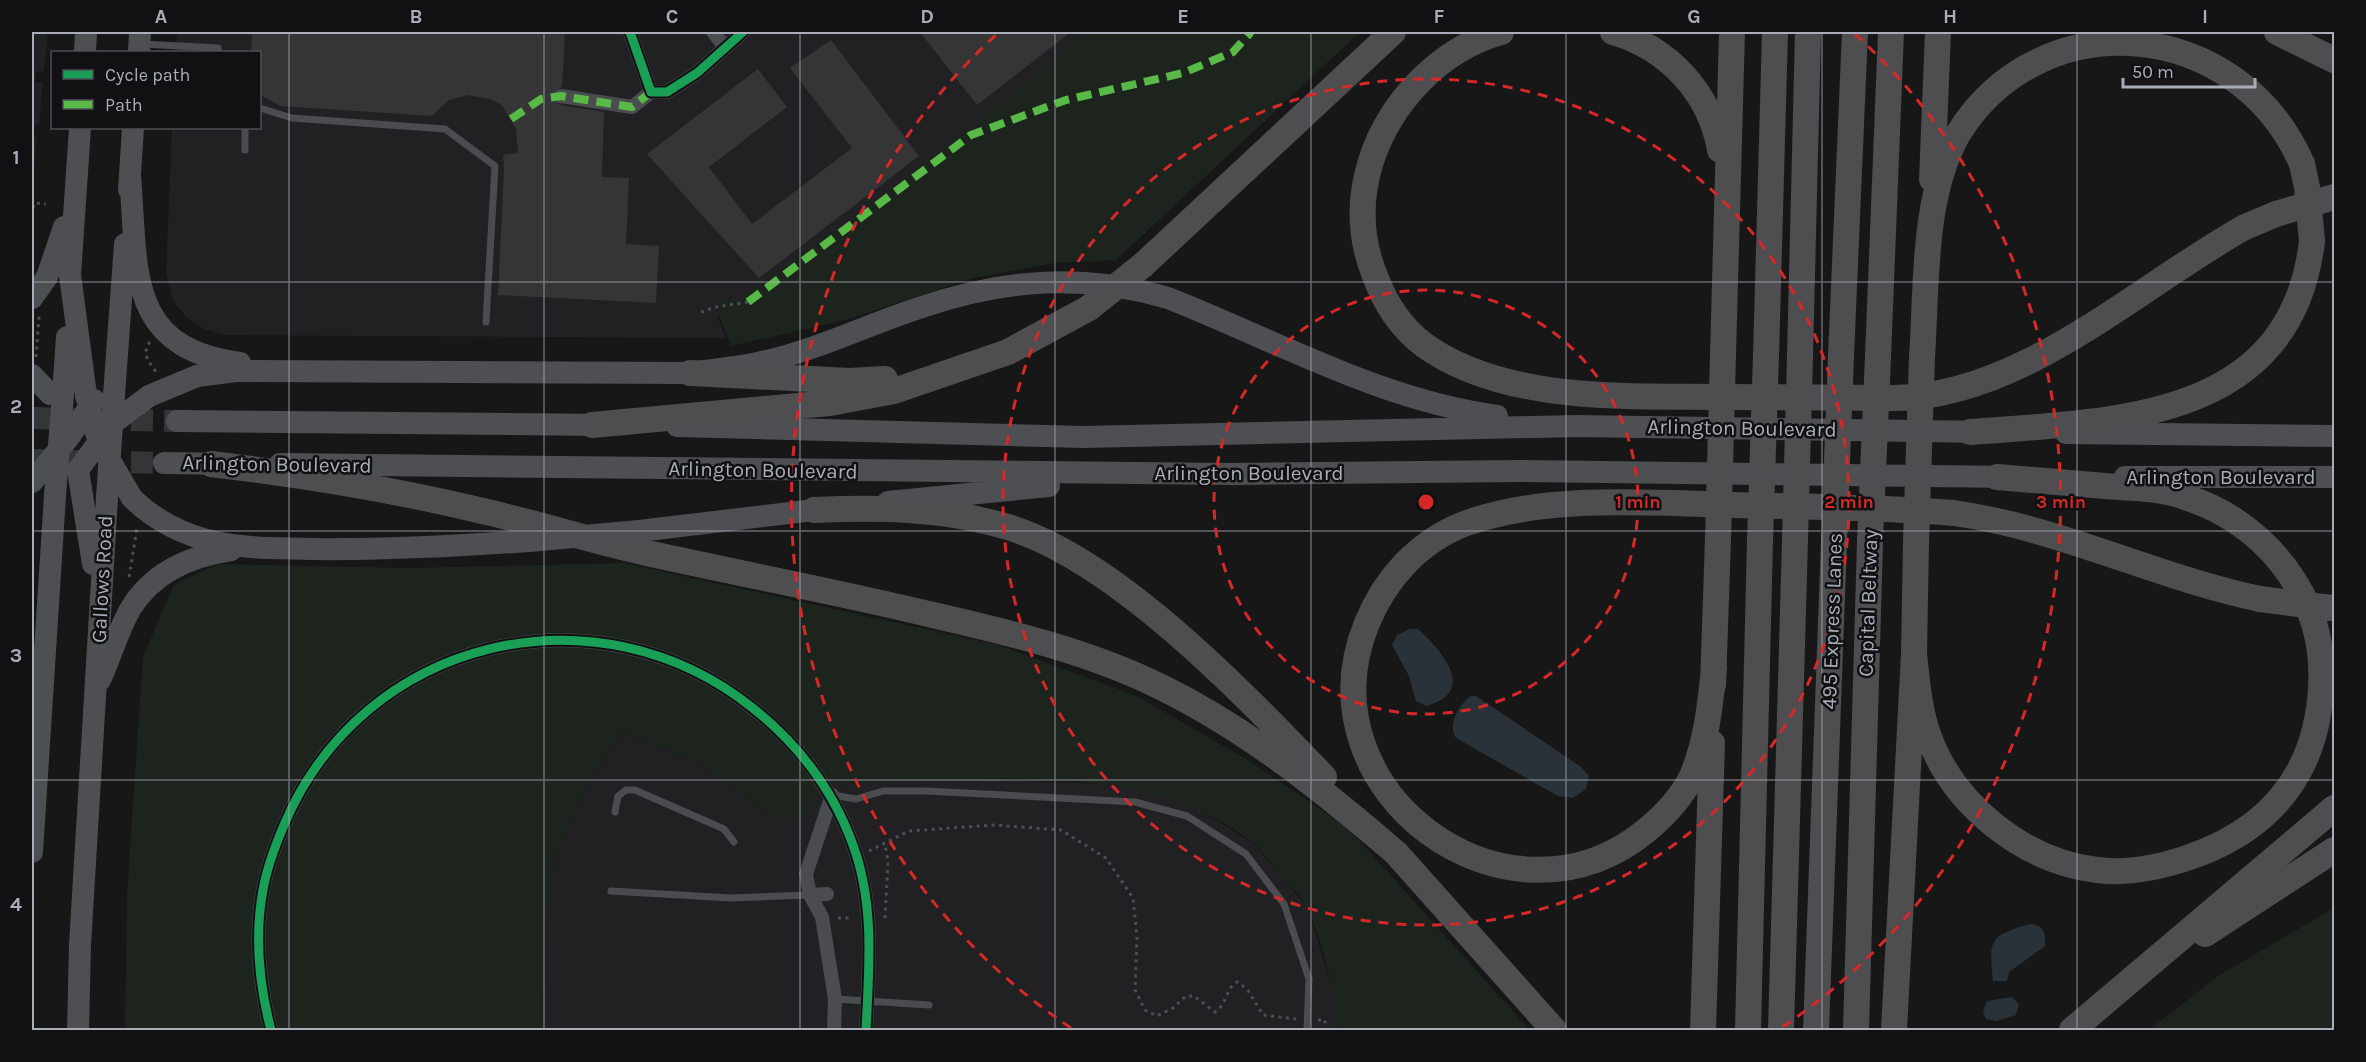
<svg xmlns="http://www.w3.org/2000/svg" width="2366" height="1062" font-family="Karla,sans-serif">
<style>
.built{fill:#212123}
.green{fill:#1d241e}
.water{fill:#2a3239}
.building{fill:#353536}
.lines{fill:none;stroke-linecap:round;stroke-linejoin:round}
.street-tunnel{stroke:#343537;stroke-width:14;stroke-dasharray:14 7;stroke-linecap:butt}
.primary-tunnel{stroke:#343537;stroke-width:22;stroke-dasharray:22 11;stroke-linecap:butt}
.path{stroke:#4d4e52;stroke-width:3;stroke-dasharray:3 4.5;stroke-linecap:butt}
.lane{stroke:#4b4c50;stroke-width:7}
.street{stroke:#4b4c50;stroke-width:14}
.primary{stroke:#4d4f52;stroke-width:22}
.highway{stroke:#4e4e51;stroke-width:26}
.primary-bridge{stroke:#4d4f52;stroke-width:22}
.highway-bridge{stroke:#4e4e51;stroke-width:26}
.quiet{stroke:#58b947;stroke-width:8;stroke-dasharray:15 8;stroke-linecap:butt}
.cycleway-casing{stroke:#111113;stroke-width:13}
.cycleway{stroke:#1a9f57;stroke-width:9}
.grid{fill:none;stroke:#a8adb8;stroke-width:1.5;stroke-opacity:0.55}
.ring{fill:none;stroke:#d62828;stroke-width:3;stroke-dasharray:10 8}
.labels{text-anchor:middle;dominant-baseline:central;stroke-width:5;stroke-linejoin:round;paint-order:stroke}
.street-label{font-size:21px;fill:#a8adb8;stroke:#111113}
.centre{fill:#d62828;stroke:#111113;stroke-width:3}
.ring-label{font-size:18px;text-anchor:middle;font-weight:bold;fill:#d62828;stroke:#111113;stroke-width:5;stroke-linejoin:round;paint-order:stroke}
.neatline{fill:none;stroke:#a8adb8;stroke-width:2}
.grid-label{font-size:20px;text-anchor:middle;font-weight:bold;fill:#a8adb8}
</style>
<rect width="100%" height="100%" fill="#171717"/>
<path class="built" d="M32,32H48L44,71L36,72L35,82L43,83L39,125H32Z
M177,32H1282L813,276L718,318L726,338L225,335L204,329L187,318L173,301L166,274L172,128H260V52H176Z
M32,137H37L33,181H32Z
M622,732L696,762L778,819L835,782L843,785L857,782L941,778L1104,784L1155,793L1193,806L1253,843L1307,907L1335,996L1337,1030H543L545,943L554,858L590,780Z"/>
<path class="green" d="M1089,32H1360L1116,260L1054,263L973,278L845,320L731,346L714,302L742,298L909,176Z
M624,563L998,645L1137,696L1251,762L1349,829L1530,1030H1337C1335,994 1323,941 1307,908C1301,895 1287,884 1278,873C1270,863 1262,850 1252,842C1145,758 984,781 857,782L843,785L835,782L823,790L802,816L778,819L696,762L622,732L590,780L554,858L545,943L543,1030H125L127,895L143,657L174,584L219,564L407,568Z
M2334,908V1030H2149L2218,976Z"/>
<path class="water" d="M1410,629H1418C1441,650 1479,692 1426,706L1416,701L1409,676L1392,645L1397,635Z
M1471,696H1476L1581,767L1589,776L1586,789L1573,798L1558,796L1456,738C1447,725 1459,704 1471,696Z
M2030,924C2044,925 2046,933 2045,946L2009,972L2007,981H1993C1989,940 1988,936 2030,924Z
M2012,997L2019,1004L2016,1015L1996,1021L1986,1019L1983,1011L1987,1001Z"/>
<path class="building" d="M252,32H565L562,87L554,91L552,99L560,105L604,112L602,177L629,178L626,244L659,246L656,303L498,295L504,170L503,155L518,153L516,129L502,105L489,99L468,95L449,100L432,116L280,106L260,95V52H251Z
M920,32H1071L977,105Z
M831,40L919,156L759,278L647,154L758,69L787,107L709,167L752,224L852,148L790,68Z"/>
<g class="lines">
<path class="street-tunnel" d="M511,119L541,99L561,96"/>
<path class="primary-tunnel" d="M32,418L177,421
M32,460L164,463"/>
<path class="path" d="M32,215L34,203L46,204
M701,312L716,307L748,302
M150,342C141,354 149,361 156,372
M36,357L39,316
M129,577L137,528
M869,851L909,831L994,825L1061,830L1106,858L1133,898L1137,937L1135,990L1145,1010L1157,1016L1173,1008L1186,996H1194L1215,1012C1227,1004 1226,988 1237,982L1247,989L1263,1015L1296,1019
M838,918H853
M885,918L888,862L885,844
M1318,1020H1325V1030"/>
<path class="lane" d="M142,44L218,48V52
M260,108L292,118L445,129L495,166L486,322
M245,150V128
M832,795L856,799L883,791H926L1135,802L1187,816L1246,854L1284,904L1309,979L1307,1030
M615,812L618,796L626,790H635L724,829L734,842
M611,891L731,898L810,895
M835,999L929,1005"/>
<path class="street" d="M630,32L651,92H667L697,73L743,32
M713,32L725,47
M561,96L632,107L651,92
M832,795L806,874L810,895L822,917L835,999L834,1030
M810,895L827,894
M271,1030C259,984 254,938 263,890C267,867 275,846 284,825C363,637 597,582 754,709C799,745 833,790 853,845C875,905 869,968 866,1030"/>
<path class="primary" d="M85,52L86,32
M139,52L140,32
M80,128L70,275L86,395
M130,176C138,269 125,348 240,363
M129,190L133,128
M32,298L47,277L64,227
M32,375L50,394
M63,394L67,337
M114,395L125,244
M149,396L197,376L236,371L690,373C714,369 739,368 762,362C817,350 869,324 922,307C1005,279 1083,273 1168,298C1277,341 1380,400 1497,416
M177,421L608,425
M677,426L1084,437L1576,426L1988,432
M2066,433L2334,436
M164,463L229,464
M280,464L1233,474L1518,471L2014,477
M78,470L93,564
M2125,477H2334
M132,498C154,520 185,536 216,542C247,549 279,548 311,549C384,550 457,546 529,541
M888,502L1049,486
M639,531L831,508
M100,680C111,657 118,630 131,608C153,572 191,556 231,550
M32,852L55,496
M78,1030L80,945L107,498"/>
<path class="highway" d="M1501,32C1440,49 1390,102 1371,161C1359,199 1360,239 1375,276C1385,303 1400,327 1424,345C1503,402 1625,396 1718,397C1777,397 1836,398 1894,398C2022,397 2137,287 2245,227L2276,214L2334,197
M1613,32C1668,48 1710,92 1720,150
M2277,32L2334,60
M1932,179L1938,32
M1143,265L1393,32
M1723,355L1732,32
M1766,356L1775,32
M1800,356L1808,32
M1841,356L1855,32
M1878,357L1891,32
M1922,357C1927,285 1922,198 1958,134C2041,0 2238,17 2302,164
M690,373L850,381L885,379
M592,425L830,403L894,391L1008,352L1089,308
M1970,432C2111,421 2291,423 2312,241
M211,464C304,475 396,490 487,512C540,524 593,541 647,553C742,574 838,592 933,615C1011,633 1091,652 1163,688C1248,730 1324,791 1396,853L1554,1030
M814,510C880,507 944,508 1008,527C1117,560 1245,695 1324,777
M2314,606L2334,608
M1914,654C1917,681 1919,709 1928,734C1952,804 2023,861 2097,870C2128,874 2157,868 2187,858C2256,835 2305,790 2318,715C2324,679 2323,643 2309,609C2285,555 2242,515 2185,497C2160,488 2132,488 2105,486C2069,483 2033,480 1997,477
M1714,668C1710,705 1707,741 1692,776C1682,797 1665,815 1647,830C1508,945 1298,791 1367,623C1385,579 1418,542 1464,524C1545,494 1648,503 1734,505C1807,507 1881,507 1954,513C2060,528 2156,577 2260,599
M1713,685L1718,539
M2205,934L2334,850
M1703,1030L1712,743
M1748,1030L1760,540
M1781,1030L1795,540
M1816,1030L1834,541
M1856,1030L1870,541
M1894,1030L1914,654L1916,542
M2072,1030L2334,808"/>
<path class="primary-bridge" d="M86,395L98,440L132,498
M78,470L112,424L149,396
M32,482L70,436L94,400
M55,496L63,394
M107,498L114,395
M529,541L639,531"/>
<path class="highway-bridge" d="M2302,164L2307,187L2312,241
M1089,308L1143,265
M1718,539L1723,355
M1760,540L1766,356
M1795,540L1800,356
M1834,541L1841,356
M1870,541L1878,357
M1916,542L1922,357
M2260,599L2314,606"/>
<path class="quiet" d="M511,119L541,99L561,96L632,107L651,92
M748,302L971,135L1066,100L1183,73L1233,52L1251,32"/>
<g class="cycleway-casing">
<path id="cycleway" d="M630,32L651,92H667L697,73L743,32
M271,1030C259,984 254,938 263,890C267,867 275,846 284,825C363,637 597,582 754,709C799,745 833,790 853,845C875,905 869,968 866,1030"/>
</g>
<use href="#cycleway" class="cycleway"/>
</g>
<path class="grid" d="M289,32V1030M544,32V1030M800,32V1030M1055,32V1030M1311,32V1030M1566,32V1030M1822,32V1030M2077,32V1030M32,282H2334M32,531H2334M32,780H2334"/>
<g class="ring">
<circle cx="1426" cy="502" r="212"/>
<circle cx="1426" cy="502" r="423"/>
<path d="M1071 1028A635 635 0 0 1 997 34M1855 34A635 635 0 0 1 1781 1028"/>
</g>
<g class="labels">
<g class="street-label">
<text transform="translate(1742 428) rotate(1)">Arlington Boulevard</text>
<text transform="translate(277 464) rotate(1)">Arlington Boulevard</text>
<text transform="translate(763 470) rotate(1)">Arlington Boulevard</text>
<text x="1249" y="473">Arlington Boulevard</text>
<text x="2221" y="477">Arlington Boulevard</text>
<text transform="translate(102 579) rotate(-87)">Gallows Road</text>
<text transform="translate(1868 603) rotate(-88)">Capital Beltway</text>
<text transform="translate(1832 621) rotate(-88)">495 Express Lanes</text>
</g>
</g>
<circle cx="1426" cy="502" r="9" class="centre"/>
<g class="ring-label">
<text x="1638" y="508">1 min</text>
<text x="1849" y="508">2 min</text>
<text x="2061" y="508">3 min</text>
</g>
<rect width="2366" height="1062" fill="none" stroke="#111113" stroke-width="66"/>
<rect x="51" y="51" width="210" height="78" fill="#111113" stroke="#4d4f55" stroke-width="1.5"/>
<rect x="63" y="70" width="30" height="9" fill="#1a9f57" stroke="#4d4f55" stroke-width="1.5"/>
<text x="105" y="81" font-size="18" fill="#a8adb8">Cycle path</text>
<rect x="63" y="100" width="30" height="9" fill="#58b947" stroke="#4d4f55" stroke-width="1.5"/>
<text x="105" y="111" font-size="18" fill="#a8adb8">Path</text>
<path d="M2123 78v9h132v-9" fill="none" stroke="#a8adb8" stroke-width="3"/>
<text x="2132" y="78" font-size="18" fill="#a8adb8" stroke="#111113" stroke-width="4.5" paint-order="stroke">50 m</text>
<rect x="33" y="33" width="2300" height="996" class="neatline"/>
<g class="grid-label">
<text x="161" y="23">A</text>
<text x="416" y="23">B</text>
<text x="672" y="23">C</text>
<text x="927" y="23">D</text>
<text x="1183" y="23">E</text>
<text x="1439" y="23">F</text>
<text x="1694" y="23">G</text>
<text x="1950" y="23">H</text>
<text x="2205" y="23">I</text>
<text x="16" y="164">1</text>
<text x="16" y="413">2</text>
<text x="16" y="662">3</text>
<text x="16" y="911">4</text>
</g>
</svg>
